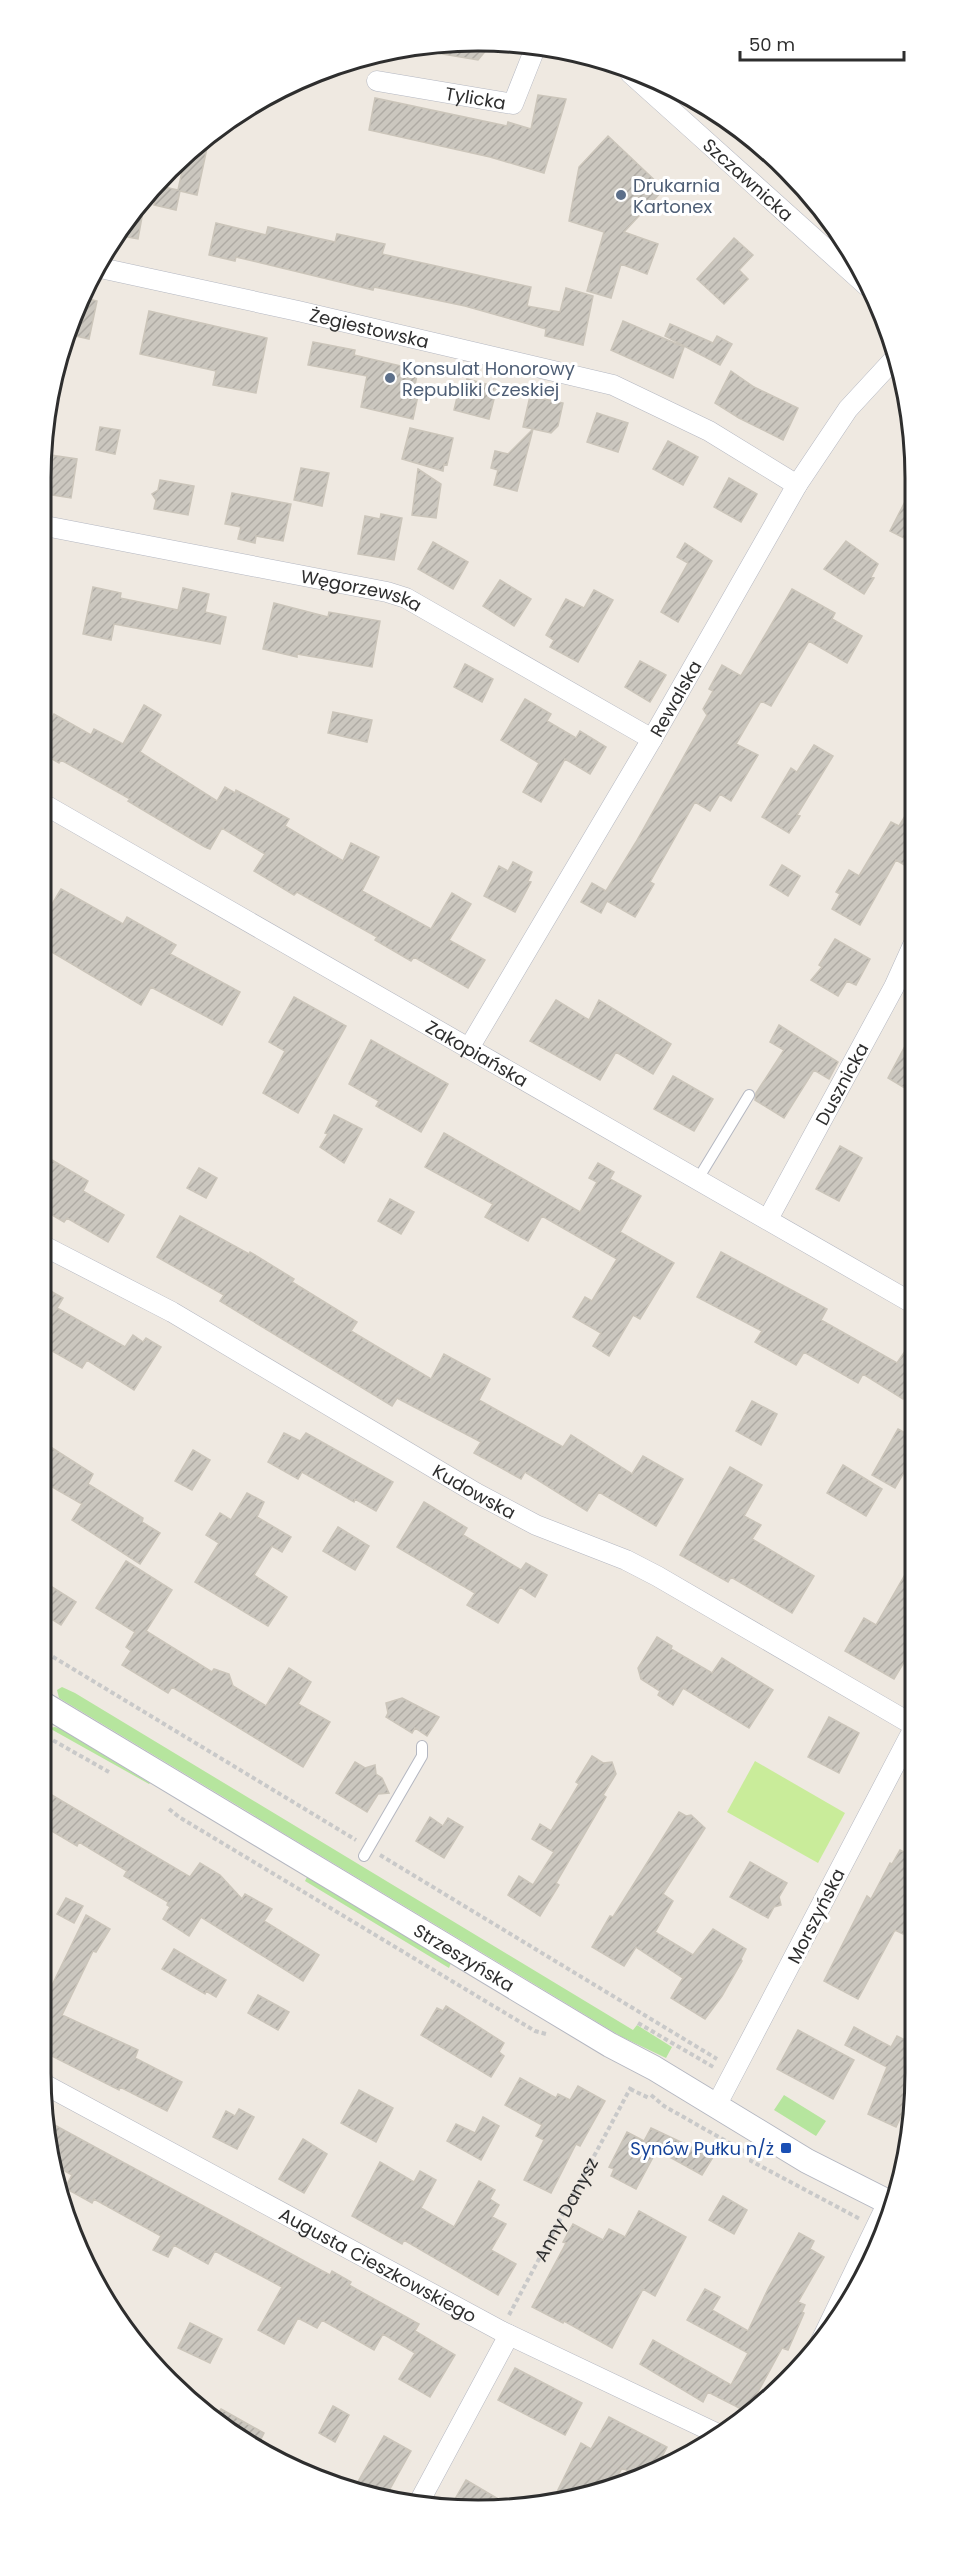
<svg xmlns="http://www.w3.org/2000/svg" width="956" height="2551" font-family="Poppins,sans-serif">
<style>
.grass{fill:#b6e59e}
.pitch{fill:#c9ec9a}
.building{fill:url(#building-hatch);stroke:#cbc5ba;stroke-width:1.5}
.lines{fill:none;stroke-linecap:round;stroke-linejoin:round}
.service-casing{stroke:#b4b7c1;stroke-width:12}
.minor-casing{stroke:#b4b7c1;stroke-width:21}
.tertiary-casing{stroke:#b4b7c1;stroke-width:26}
.path{stroke:#c9c9c9;stroke-width:4;stroke-dasharray:4.5 3;stroke-linecap:butt}
.service{stroke:#fff;stroke-width:10}
.minor{stroke:#fff;stroke-width:20}
.tertiary{stroke:#fff;stroke-width:24}
.service-dot{fill:#5c6f8a;stroke:#fff;stroke-width:2}
.transit-dot{fill:#1a4fb4;stroke:#fff;stroke-width:2}
.labels{text-anchor:middle;dominant-baseline:central;stroke-width:6;stroke-linejoin:round;paint-order:stroke}
.street-label{font-size:18px;fill:#2e2e2e;stroke:#fff}
.service-label{font-size:18px;fill:#4e5e75;stroke:#fff;text-anchor:start}
.transit-label{font-size:18px;fill:#164399;stroke:#fff;text-anchor:end}
.rim{fill:none;stroke:#2e2e2e;stroke-width:3}
</style>
<defs>
<pattern id="building-hatch" width="6" height="6" patternUnits="userSpaceOnUse" patternTransform="scale(1.5)"><rect width="6" height="6" fill="#cbc7bf"/><path d="M-1 1l2-2M0 6l6-6M5 7l2-2" fill="none" stroke="#afaba4"/></pattern>
</defs>
<rect width="100%" height="100%" fill="#efe9e1"/>
<path class="grass" d="M62,1687L75,1693L633,2030L637,2025L672,2047L666,2058L622,2037L59,1698L57,1690Z
M55,1727L61,1729L150,1783L149,1784L49,1728Z
M307,1877L451,1963L449,1968L305,1881Z
M784,2095L826,2121L816,2136L774,2110Z"/>
<path class="pitch" d="M755,1761L845,1813L818,1863L727,1812Z"/>
<path class="building" d="M493,42L478,60L430,52L431,44Z
M538,95L566,99L544,173L490,157L369,130L375,98L507,126L508,122L531,129Z
M210,134L197,195L180,191L176,210L154,205L159,186L178,190L186,153Z
M608,136L664,189L624,232L658,244L647,274L621,264L611,298L587,291L604,232L569,221L579,167Z
M146,195L138,239L116,235L131,211Z
M216,223L266,235L268,227L335,242L337,234L385,244L382,254L531,287L527,306L560,312L566,288L593,296L583,345L545,336L546,329L465,306L374,287L373,290L236,257L235,261L209,255Z
M734,238L753,255L739,270L748,279L724,304L697,279Z
M81,297L97,301L89,339L67,334Z
M149,311L267,338L256,393L213,385L216,371L140,354Z
M623,321L684,347L673,378L611,350Z
M670,324L713,343L717,336L732,344L720,365L665,336Z
M313,342L355,350L354,355L418,370L415,385L420,386L413,419L361,407L367,376L308,365Z
M731,371L754,387L798,408L783,440L739,418L715,403Z
M467,379L497,387L489,419L454,410L459,389L464,391Z
M530,396L563,403L558,426L551,433L533,429L517,491L494,485L498,470L491,468L495,451L508,454L533,429L523,427Z
M597,413L628,423L618,452L587,442Z
M100,427L120,430L115,454L96,450Z
M410,428L453,438L447,465L444,464L443,471L402,459Z
M668,441L698,457L683,485L653,469Z
M44,454L77,459L71,498L40,493Z
M301,468L329,473L322,506L294,500Z
M418,469L441,484L436,518L412,515Z
M729,478L757,494L741,522L714,507Z
M160,480L194,486L188,515L154,509L156,500L152,494L158,490Z
M912,488V542L890,531Z
M232,493L291,504L283,541L256,536L255,543L238,539L241,527L225,524Z
M381,514L402,518L394,560L358,554L365,516L380,519Z
M846,541L878,564L871,577L874,578L864,594L824,569Z
M433,542L468,562L453,589L418,569Z
M685,543L712,561L678,622L661,612L688,563L677,557Z
M500,580L531,599L514,626L483,606Z
M93,587L121,593L120,598L178,610L183,588L209,594L205,612L226,617L220,644L114,624L111,640L83,634Z
M792,589L835,613L832,619L862,636L847,663L809,641L771,706L761,701L736,744L758,755L731,801L720,794L710,811L695,802L650,882L654,884L635,917L607,901L601,913L581,902L592,883L606,891L636,842L707,715L703,709L713,691L709,689L722,665L741,676Z
M594,590L613,600L578,662L550,647L554,640L546,635L566,599L584,608Z
M274,603L328,617L329,612L380,621L372,667L297,654V657L263,649Z
M640,661L666,675L650,702L625,687Z
M465,664L493,679L482,702L454,687Z
M525,699L551,714L547,721L576,738L580,731L606,747L590,774L565,759L541,802L523,792L539,763L501,740Z
M144,705L161,715L140,752L217,801L225,787L235,793L236,790L289,819L285,826L343,861L351,843L379,857L362,891L431,929L452,893L471,904L449,940L485,960L468,988L414,957L411,961L375,940L377,937L297,892L294,895L254,871L265,854L222,828L210,849L205,847L128,801L130,799L61,760L59,763L40,752V745L48,733L45,731L54,714L91,735L94,729L123,744Z
M333,712L372,720L367,742L328,733Z
M814,745L833,756L797,815L800,816L789,833L762,817L791,768L797,772Z
M913,803V870L896,860L860,925L832,909L840,894L836,892L849,870L859,876L891,822L899,826Z
M513,862L532,872L528,881L531,882L515,912L484,896L499,866L508,871Z
M782,865L800,876L788,896L770,885Z
M61,889L123,924L127,917L176,945L170,954L240,992L222,1025L151,987L141,1005L40,945V924Z
M835,939L870,959L856,985L847,981L838,996L811,980L822,967L819,965Z
M294,997L346,1026L298,1113L263,1093L285,1051L269,1042Z
M556,1000L589,1020L599,1000L671,1044L653,1074L616,1052L600,1080L530,1041Z
M779,1025L838,1062L829,1079L814,1070L784,1118L755,1100L756,1093L784,1050L770,1042Z
M913,1031V1093L888,1078Z
M371,1040L448,1084L421,1132L376,1106L379,1101L349,1084Z
M673,1076L713,1099L694,1131L654,1109Z
M334,1115L362,1129L344,1163L320,1147L328,1134L325,1133Z
M444,1133L580,1212L597,1182L589,1178L598,1163L614,1172L610,1179L641,1196L620,1232L674,1263L640,1319L633,1315L609,1356L593,1346L601,1333L573,1317L585,1297L592,1301L617,1259L542,1216L528,1241L485,1217L493,1204L425,1167Z
M840,1146L862,1158L839,1201L816,1189Z
M40,1153L88,1181L83,1191L124,1215L108,1242L67,1218L64,1222L40,1208Z
M199,1168L217,1178L206,1198L187,1188Z
M390,1199L414,1212L401,1234L378,1221Z
M180,1216L249,1254L250,1252L294,1279L292,1282L357,1322L351,1331L431,1379L444,1354L490,1379L479,1400L563,1447L571,1435L632,1474L643,1456L683,1479L656,1526L599,1492L587,1511L525,1472L521,1479L474,1453L481,1442L397,1398L392,1406L220,1301L224,1295L157,1257Z
M721,1252L827,1309L821,1320L897,1363L914,1338V1399L906,1394L903,1399L863,1374L858,1383L804,1352L796,1365L755,1342L762,1331L697,1297Z
M40,1285L63,1298L57,1308L125,1347L133,1335L143,1342L146,1338L161,1347L134,1390L87,1360L82,1368L40,1344Z
M752,1401L777,1414L761,1445L736,1431Z
M898,1429L914,1438V1455L895,1488L872,1475Z
M284,1433L300,1441L306,1433L393,1482L376,1511L355,1499L354,1502L302,1472L298,1479L268,1462Z
M49,1446L93,1474L88,1484L143,1518L142,1522L160,1533L140,1564L72,1520L82,1504L40,1480V1461Z
M193,1450L210,1460L192,1490L175,1481Z
M843,1465L882,1489L866,1516L827,1493Z
M730,1467L762,1485L744,1516L761,1525L752,1539L814,1576L792,1613L731,1577L728,1582L680,1555Z
M247,1493L264,1502L257,1517L291,1537L282,1552L272,1546L254,1575L287,1597L268,1626L195,1582L219,1543L206,1535L220,1513L231,1520Z
M424,1502L467,1528L463,1535L521,1570L526,1563L547,1575L535,1597L520,1587L498,1623L467,1605L475,1593L397,1547Z
M338,1527L369,1546L355,1570L323,1551Z
M914,1559L915,1644L894,1679L845,1651L864,1618L876,1625Z
M126,1561L172,1590L146,1631L212,1672L214,1669L229,1674L233,1686L266,1706L289,1668L311,1682L298,1704L330,1722L303,1767L172,1687L168,1693L122,1665L131,1651L126,1647L135,1632L96,1608Z
M52,1587L76,1602L61,1625L40,1612V1605Z
M657,1637L672,1646L671,1649L712,1673L722,1658L773,1690L749,1728L683,1688L673,1705L658,1695L660,1691L641,1679L638,1668Z
M402,1698L439,1717L427,1736L415,1728L412,1733L386,1717L388,1713L386,1703Z
M829,1717L859,1733L839,1773L808,1757Z
M592,1756L603,1763L612,1762L616,1774L603,1795L606,1797L556,1883L559,1885L540,1916L508,1895L519,1876L533,1885L554,1852L532,1839L540,1824L551,1831L579,1784L576,1782Z
M355,1762L365,1768L375,1765L376,1774L382,1778L389,1793L378,1794L367,1812L336,1793Z
M40,1788L190,1877L200,1863L220,1875L242,1899L245,1894L272,1909L264,1921L319,1955L303,1981L201,1917L189,1936L163,1919L170,1907L167,1905L168,1902L124,1876L127,1871L79,1842L77,1846L40,1824Z
M679,1812L686,1816L691,1815L705,1828L663,1894L673,1901L655,1932L693,1955L713,1929L746,1949L741,1959L742,1961L722,1996L705,2019L671,1998L683,1978L636,1947L624,1966L592,1947L610,1916L613,1917Z
M430,1817L443,1826L448,1818L463,1827L444,1858L416,1841Z
M900,1850L915,1858V1921L909,1932L905,1929L903,1934L895,1930L858,1999L824,1981L867,1896L871,1899L890,1863L892,1864Z
M750,1862L787,1883L779,1897L781,1905L774,1907L768,1918L730,1897Z
M66,1898L83,1906L74,1923L57,1914Z
M86,1915L110,1929L96,1952L93,1951L62,2015L138,2050L135,2058L182,2082L167,2111L120,2087L119,2090L40,2050V2010Z
M174,1949L226,1980L216,1997L206,1991L205,1994L162,1969Z
M258,1995L289,2012L278,2030L248,2013Z
M446,2006L504,2043L499,2052L504,2056L491,2077L421,2035L437,2008L443,2011Z
M854,2027L891,2047L897,2036L915,2045L913,2091L896,2127L868,2114L887,2067L845,2045Z
M798,2030L854,2060L833,2099L777,2069Z
M520,2078L556,2098L558,2094L570,2100L578,2086L605,2101L580,2146L576,2144L551,2193L524,2180L544,2140L536,2136L542,2125L505,2105Z
M359,2090L393,2108L376,2142L341,2123Z
M239,2109L254,2117L237,2149L213,2137L226,2111L235,2116Z
M483,2117L499,2126L481,2160L447,2141L456,2124L475,2133Z
M49,2122L330,2275L332,2271L351,2282L349,2285L419,2324L415,2331L455,2355L430,2397L399,2379L415,2353L383,2334L374,2350L322,2320L317,2328L298,2318L284,2344L258,2330L282,2287L215,2251L208,2264L174,2245L168,2257L153,2250L161,2236L94,2199L92,2203L65,2188L72,2175L56,2166Z
M651,2128L713,2157L702,2175L657,2150L636,2189L611,2176L614,2169L609,2167L627,2132L644,2141Z
M303,2139L327,2154L304,2193L279,2179Z
M380,2162L414,2182L420,2171L436,2180L421,2208L454,2227L479,2181L495,2190L490,2199L499,2205L492,2217L506,2224L491,2250L516,2264L498,2295L404,2240L402,2244L352,2216Z
M723,2196L747,2210L734,2234L709,2220Z
M639,2211L686,2237L655,2296L643,2289L612,2348L564,2321L563,2323L532,2307L566,2243L563,2242L573,2224L603,2240L609,2229L625,2237Z
M799,2233L814,2241L810,2249L824,2257L798,2302L805,2305L802,2312L804,2313L788,2350L782,2348L747,2412L708,2392L703,2402L640,2364L653,2340L731,2385L748,2353L687,2320L705,2289L720,2297L712,2310L748,2331L768,2289Z
M190,2323L222,2339L210,2363L178,2348Z
M515,2368L582,2403L565,2435L498,2400Z
M333,2406L349,2415L335,2442L319,2433Z
M221,2409L264,2433L256,2449L216,2416Z
M609,2417L667,2447L654,2472L642,2478L622,2468L612,2487L564,2502H552L581,2443L591,2449Z
M384,2436L411,2451L385,2498L368,2494L355,2487Z
M466,2480L507,2504L451,2506Z"/>
<g class="lines">
<g class="service-casing">
<path id="service" d="M698,1179L749,1095
M364,1856L422,1756V1746"/>
</g>
<g class="minor-casing">
<g id="minor">
<path id="s2" d="M630,73L867,286"/>
<path id="s3" d="M377,81L513,104L536,46"/>
<path id="s4" d="M96,267L298,311L613,385L709,431L797,485"/>
<path id="s5" d="M40,525L387,592L406,598L652,739"/>
<path id="s6" d="M40,802L914,1304"/>
<path id="s7" d="M469,1048L652,739L797,485L848,409L895,358"/>
<path id="s8" d="M768,1219L894,987L913,945"/>
<path id="s9" d="M40,1244L172,1312L476,1493L536,1525L626,1560L657,1576L915,1726L716,2106"/>
<path id="s10" d="M42,2083L501,2331L722,2436"/>
<path d="M819,2345L888,2202"/>
<path d="M417,2506L509,2335"/>
</g>
</g>
<g class="tertiary-casing">
<g id="tertiary">
<path id="s11" d="M40,1702L610,2045L654,2068L807,2161L894,2205"/>
</g>
</g>
<g class="path">
<path d="M40,1649L356,1840"/>
<path d="M40,1733L109,1772"/>
<path d="M169,1809L179,1817L535,2031L546,2034"/>
<path d="M380,1855L717,2059"/>
<path d="M638,2023L715,2068"/>
<path d="M630,2089L649,2098"/>
<path d="M651,2095L664,2106L747,2153"/>
<path d="M752,2159L751,2161L860,2219"/>
<path id="s1" d="M509,2315L631,2087"/>
</g>
<use href="#service" class="service"/>
<use href="#minor" class="minor"/>
<use href="#tertiary" class="tertiary"/>
</g>
<g class="service-dot">
<circle cx="621" cy="195" r="6"/>
<circle cx="390" cy="378" r="6"/>
</g>
<rect class="transit-dot" x="780" y="2142" width="12" height="12" rx="3"/>
<g class="labels">
<g class="street-label">
<text stroke="none"><textPath href="#s3" startOffset="100">Tylicka</textPath></text>
<text stroke="none"><textPath href="#s2" startOffset="159">Szczawnicka</textPath></text>
<text stroke="none"><textPath href="#s4" startOffset="280">Żegiestowska</textPath></text>
<text stroke="none"><textPath href="#s5" startOffset="328">Węgorzewska</textPath></text>
<text stroke="none"><textPath href="#s7" startOffset="406">Rewalska</textPath></text>
<text stroke="none"><textPath href="#s6" startOffset="504">Zakopiańska</textPath></text>
<text stroke="none"><textPath href="#s8" startOffset="154">Dusznicka</textPath></text>
<text stroke="none"><textPath href="#s9" startOffset="500">Kudowska</textPath></text>
<text transform="translate(816 1916) rotate(-63)">Morszyńska</text>
<text stroke="none"><textPath href="#s11" startOffset="495">Strzeszyńska</textPath></text>
<text stroke="none"><textPath href="#s1" startOffset="120">Anny Danysz</textPath></text>
<text stroke="none"><textPath href="#s10" startOffset="382">Augusta Cieszkowskiego</textPath></text>
</g>
<g class="service-label">
<text x="633" y="185">Drukarnia<tspan x="633" dy="21">Kartonex</tspan></text>
<text x="402" y="368">Konsulat Honorowy<tspan x="402" dy="21">Republiki Czeskiej</tspan></text>
</g>
<g class="transit-label">
<text x="774" y="2148">Synów Pułku n/ż</text>
</g>
</g>
<path d="M0 0H956V2551H0ZM478 51H478A427 427 0 0 1 905 478V2073A427 427 0 0 1 478 2500H478A427 427 0 0 1 51 2073V478A427 427 0 0 1 478 51Z" fill="#fff" fill-rule="evenodd"/>
<path class="rim" d="M478 51H478A427 427 0 0 1 905 478V2073A427 427 0 0 1 478 2500H478A427 427 0 0 1 51 2073V478A427 427 0 0 1 478 51Z"/>
<path d="M740 51v9h164v-9" fill="none" stroke="#2e2e2e" stroke-width="3"/>
<text x="749" y="51" font-size="18" fill="#2e2e2e" stroke="#ffffff" stroke-width="4.5" paint-order="stroke">50 m</text>
</svg>
